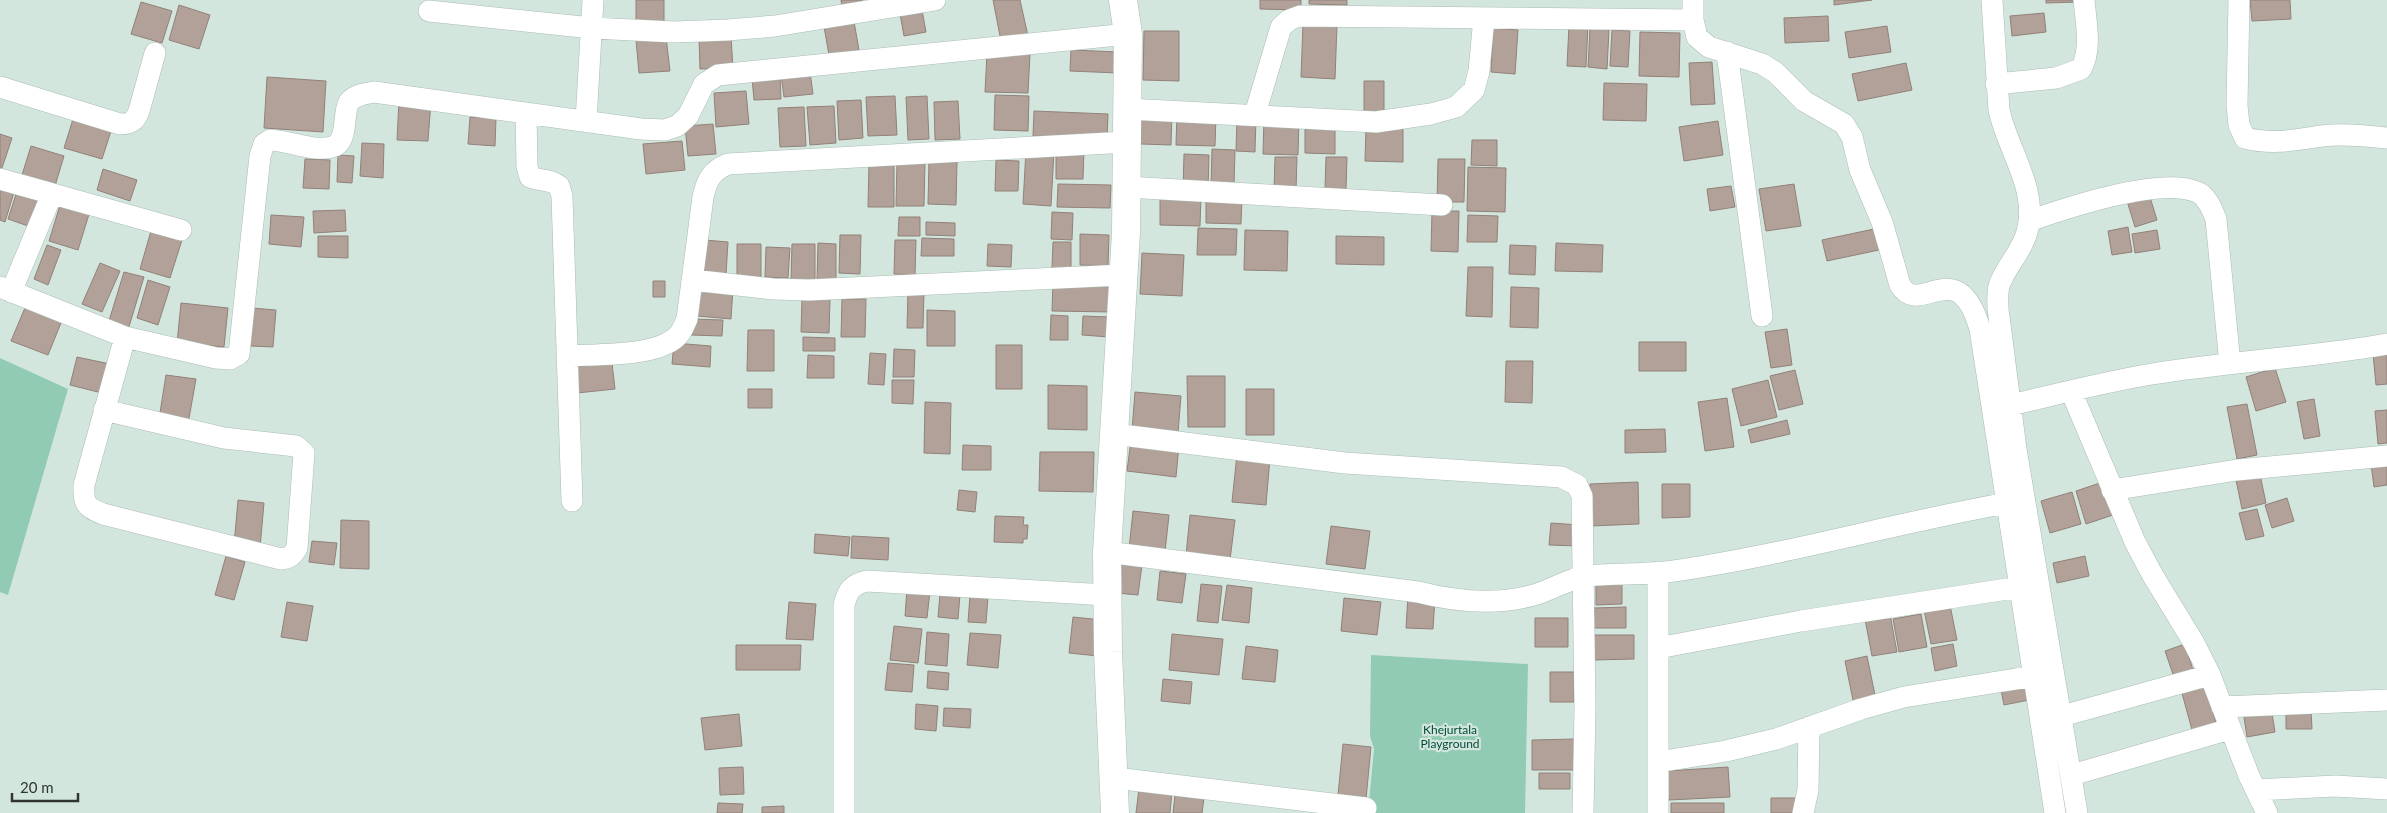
<svg xmlns="http://www.w3.org/2000/svg" width="2387" height="813" font-family="Lato,sans-serif">
<style>
.green{fill:#91cbb4}
.building{fill:#b2a199;stroke:#918179}
.lines{fill:none;stroke-linecap:round;stroke-linejoin:round}
.minor-casing{stroke:#aabcb4;stroke-width:22}
.tertiary-casing{stroke:#aabcb4;stroke-width:29}
.minor{stroke:#fff;stroke-width:21}
.tertiary{stroke:#fff;stroke-width:28}
.labels{text-anchor:middle;dominant-baseline:central;stroke-width:4.5;stroke-linejoin:round;paint-order:stroke}
.park-label{font-size:12px;fill:#024c38;stroke:#d3e6de}
</style>
<rect width="100%" height="100%" fill="#d3e6de"/>
<path class="green" d="M0,358L68,389L8,595L0,592Z
M1371,655L1528,664L1525,813H1368L1374,749L1370,736Z"/>
<path class="building" d="M636,0H664V26H636Z
M841,0H862L863,4L842,8Z
M993,0H1020L1028,36L1001,41Z
M1260,0H1301V10L1260,9Z
M1309,0H1347V5L1309,4Z
M1834,0H1872L1834,5Z
M2046,0H2080V2L2046,3Z
M2250,0H2290L2291,19L2252,21Z
M141,2L172,11L162,43L131,34Z
M179,5L210,15L199,49L169,40Z
M922,10L926,32L904,36L900,14Z
M2044,13L2046,32L2012,36L2010,16Z
M853,16L859,50L829,55L823,21Z
M1828,16L1829,41L1785,43L1784,18Z
M1303,24L1337,25L1335,79L1301,77Z
M1569,25L1588,26L1586,67L1567,66Z
M1887,26L1891,52L1849,58L1845,32Z
M1493,28L1518,30L1515,74L1491,72Z
M1590,28L1609,30L1607,69L1588,67Z
M1612,30L1630,31L1628,67L1610,66Z
M1144,31H1179V81L1143,80Z
M1640,32L1680,33L1679,77L1639,76Z
M666,37L670,71L639,73L636,40Z
M731,37L733,68L700,69L699,38Z
M1071,50L1119,52L1118,73L1070,71Z
M987,53L1030,54L1028,93L985,92Z
M1712,62L1715,104L1691,105L1689,63Z
M1906,63L1912,90L1858,101L1852,74Z
M810,72L813,94L784,97L781,75Z
M780,76L781,99L754,100L752,78Z
M267,77L326,81L323,132L264,128Z
M1364,81H1384V120H1364Z
M1604,83L1647,84L1646,121L1603,120Z
M746,91L749,124L716,127L714,93Z
M995,95L1029,96L1028,131L994,130Z
M895,96L897,135L868,136L866,97Z
M927,96L929,139L908,140L906,97Z
M399,100L431,101L428,141L397,140Z
M861,100L863,138L839,140L837,101Z
M958,101L960,139L935,140L934,102Z
M834,106L836,143L810,145L807,107Z
M804,107L806,146L780,147L778,108Z
M1034,111L1108,114L1107,138L1033,136Z
M1141,112L1172,113L1171,145L1141,144Z
M1177,114L1216,115L1215,146L1176,145Z
M74,116L112,128L102,159L64,148Z
M470,117L496,118L495,146L468,144Z
M1237,117L1256,118L1255,152L1236,151Z
M1264,117L1299,118L1298,155L1263,154Z
M1718,121L1723,155L1684,161L1679,127Z
M713,124L716,154L688,156L685,126Z
M1366,128L1403,129V162L1365,161Z
M1305,129H1335V154L1305,153Z
M0,134L12,138L1,171H0Z
M1472,140H1497V166L1471,165Z
M682,141L685,170L646,174L643,144Z
M362,143L384,144L383,178L360,176Z
M31,146L64,156L55,186L22,175Z
M1212,149L1235,150L1234,186L1211,185Z
M1026,150L1054,151L1051,206L1023,204Z
M1056,150H1084L1083,179H1056Z
M1184,154L1209,155L1208,190H1183Z
M338,155L354,156L352,183L337,182Z
M1275,157H1297L1296,190H1274Z
M1326,157H1347L1346,190L1325,189Z
M305,159L330,160L329,189L303,188Z
M1438,159H1465L1464,202H1437Z
M996,160L1019,161L1018,191H995Z
M929,161L957,162L956,205L928,204Z
M897,162H925L924,206H896Z
M869,163H894V207H868Z
M1468,167L1506,168L1505,212L1467,211Z
M103,169L137,180L130,201L97,190Z
M0,184L15,189L5,222L0,220Z
M1058,184L1111,185L1110,208L1057,207Z
M1794,184L1801,226L1766,231L1759,189Z
M1731,186L1735,207L1710,211L1707,189Z
M17,191L43,199L34,228L8,219Z
M2149,194L2157,220L2135,227L2127,201Z
M1160,196L1201,197L1200,226L1160,225Z
M1206,196L1242,197L1241,224L1206,223Z
M61,202L90,211L78,250L49,241Z
M345,210L346,231L314,233L313,211Z
M1432,211H1459L1458,252L1431,251Z
M1052,212L1073,213L1072,240L1051,239Z
M271,215L304,217L301,247L269,244Z
M1468,215L1498,216L1497,242H1467Z
M899,217H920V236H898Z
M926,222L955,223V236L926,235Z
M2128,227L2132,252L2112,255L2108,231Z
M1198,228L1237,229L1236,255H1197Z
M1874,229L1879,250L1827,261L1822,240Z
M1245,230L1288,231L1287,271L1244,270Z
M2157,230L2160,249L2135,253L2132,234Z
M151,231L182,240L170,278L140,269Z
M1080,234L1109,235L1108,266L1080,265Z
M840,235H861L860,274L839,273Z
M318,236H348V258L318,257Z
M1336,236L1384,237V265L1336,264Z
M922,238L954,239V256H921Z
M705,240L728,242L726,275L703,274Z
M895,240H916L915,275L894,274Z
M1053,242H1071V269H1052Z
M818,243L836,244V281L817,280Z
M1556,243L1603,245L1602,272L1555,271Z
M737,244H761V279H737Z
M792,244H815V280H791Z
M988,244L1012,245L1011,267L987,266Z
M47,245L61,250L48,285L34,279Z
M1510,245L1536,246L1535,275L1509,274Z
M766,247L790,248L788,278L765,277Z
M1142,253L1184,255L1182,296L1140,294Z
M100,263L120,271L102,312L82,304Z
M1468,267H1493L1492,317L1466,316Z
M124,272L144,277L128,330L108,324Z
M148,280L170,287L158,325L137,318Z
M653,281H665V297H653Z
M1053,281H1111V312L1052,311Z
M700,286L733,288L731,319L697,316Z
M1511,287L1539,288L1538,328L1510,327Z
M908,291H924L923,328H907Z
M802,298L830,299L829,333L801,332Z
M842,299H866L865,337H841Z
M27,303L63,318L48,355L11,341Z
M181,303L228,308L224,347L177,343Z
M252,308L276,310L273,347L250,346Z
M927,310L955,311V346H927Z
M1051,315L1068,316V340H1050Z
M1083,316L1109,317V337L1082,335Z
M692,319L723,320L722,336L691,335Z
M1787,329L1792,365L1771,368L1765,332Z
M748,330H774V371H747Z
M803,337L835,338V351H803Z
M1639,342H1686V371H1639Z
M674,343L711,346L710,367L672,364Z
M996,345H1022V389H996Z
M894,349L915,350L914,377H893Z
M2387,352V384L2376,385L2373,354Z
M870,353L886,354L884,385L868,384Z
M808,355L834,356V378H807Z
M77,357L110,364L102,393L70,385Z
M1506,361H1533L1532,403L1505,402Z
M612,363L615,389L577,393L574,367Z
M2275,368L2286,402L2256,411L2246,377Z
M1795,370L1803,404L1779,410L1770,376Z
M166,375L196,379L188,424L159,419Z
M1187,376H1225V427H1188Z
M892,380H914L913,404L892,403Z
M1768,380L1777,417L1741,426L1732,389Z
M1048,385L1087,386V430L1048,429Z
M748,389H772V408H748Z
M1246,389H1274V435H1246Z
M1135,392L1181,396L1178,433L1132,430Z
M1727,398L1734,447L1705,451L1698,402Z
M2314,399L2320,436L2304,439L2297,402Z
M925,402L951,403L950,454L924,453Z
M2247,404L2257,455L2237,459L2227,407Z
M2387,410V443L2378,444L2375,411Z
M1787,420L1790,434L1751,443L1748,430Z
M1665,429L1666,452L1625,453V430Z
M1131,440L1179,445L1176,477L1127,471Z
M963,445L991,446V470H962Z
M1040,452H1094L1093,492L1039,491Z
M1237,454L1270,458L1266,505L1232,502Z
M2387,462V485L2374,487L2371,464Z
M2259,470L2266,503L2242,509L2235,475Z
M1638,482L1639,524L1591,526L1590,484Z
M2103,482L2113,515L2086,524L2076,491Z
M1662,484H1690V517L1662,518Z
M959,490L977,492L975,512L957,510Z
M2072,492L2081,524L2050,533L2041,501Z
M2287,498L2294,521L2272,528L2265,505Z
M238,500L264,503L260,548L234,545Z
M2257,509L2264,536L2246,540L2239,513Z
M1133,511L1169,515L1165,552L1129,549Z
M1190,515L1235,520L1230,560L1186,555Z
M995,516L1024,517L1023,525H1028L1027,539H1023V543L994,542Z
M341,520L369,521V569L340,568Z
M1551,523L1579,525L1577,546L1549,545Z
M1331,526L1370,531L1365,569L1326,564Z
M815,534L850,537L848,556L814,553Z
M852,536L889,538L888,560L851,558Z
M312,541L337,543L334,565L309,562Z
M226,556L245,562L234,600L215,595Z
M2085,556L2089,576L2057,583L2053,563Z
M1121,563L1142,565L1138,595L1117,593Z
M1160,571L1186,574L1182,603L1157,600Z
M1596,579H1622V604L1596,605Z
M1201,584L1222,586L1218,623L1197,621Z
M1227,585L1252,588L1249,623L1222,620Z
M907,589L930,591L927,618L905,616Z
M940,594L960,595L958,619L938,617Z
M970,595L988,597L986,623L968,622Z
M1408,595L1435,597L1433,629L1406,628Z
M1344,598L1381,602L1377,635L1341,631Z
M287,602L313,606L307,641L281,637Z
M789,602L816,604L813,640L786,639Z
M1950,605L1957,640L1931,644L1924,610Z
M1626,607V628H1594V608Z
M1890,614L1897,652L1872,656L1865,619Z
M1921,614L1927,647L1899,652L1893,619Z
M1073,617L1102,620L1098,656L1069,653Z
M1535,618H1568V647H1535Z
M894,626L922,629L918,663L890,660Z
M927,632L949,634L947,666L925,664Z
M970,633L1001,635L998,668L967,665Z
M1172,634L1223,639L1219,675L1169,670Z
M1594,635H1634V659L1594,660Z
M1953,644L1957,666L1935,671L1931,648Z
M2185,644L2193,670L2174,677L2165,651Z
M736,645H801L800,670H736Z
M1246,646L1278,650L1275,682L1242,679Z
M1867,656L1876,700L1854,705L1845,661Z
M888,663L914,665L912,692L885,690Z
M928,671L949,673L948,690L927,688Z
M1550,672H1574V702H1550Z
M1163,679L1192,682L1190,704L1161,701Z
M2030,679L2034,699L2004,705L2000,685Z
M2204,680L2218,730L2194,737L2180,686Z
M916,704L938,706L936,731L915,729Z
M2271,707L2275,732L2247,737L2243,711Z
M944,708L971,709L970,728L943,726Z
M2286,709H2311L2312,729H2286Z
M739,714L742,746L705,750L701,718Z
M1575,739V770H1532V740Z
M1343,744L1371,747L1366,799L1338,795Z
M743,767L744,794L720,795L719,768Z
M1728,767L1730,797L1669,800L1667,771Z
M1539,773H1570V789H1539Z
M1139,788L1172,791L1170,813H1136Z
M1175,795L1204,798L1202,813H1173Z
M1771,798H1798V813H1771Z
M718,803L743,804L742,813H717Z
M1671,803H1724V813H1671Z
M784,806V813H762V807Z"/>
<g class="lines">
<g class="minor-casing">
<path id="minor" d="M1693,0V20L1697,37L1709,47L1762,64L1775,72L1804,101L1844,124L1852,137L1860,170L1882,222L1900,285C1920,319 1957,250 1980,329L2055,813
M1992,0L1999,110C2007,149 2039,190 2027,232C2022,252 2005,267 1999,286C1997,294 1998,302 1998,309L2016,449L2077,813
M2239,0L2237,105L2239,125L2245,138C2272,145 2295,140 2322,136C2343,133 2366,136 2387,138
M429,11L592,28L674,32L728,30L775,26L935,0
M1727,52L1762,316
M1996,84L2056,78L2081,69C2092,49 2086,23 2084,0
M0,87L120,124C131,124 135,121 139,111L155,53
M1127,109L1376,122L1431,114L1456,107L1474,90L1479,71L1484,18
M526,113L527,167L530,177C540,181 551,179 559,186L562,196L572,501
M1255,114L1281,27L1289,20L1300,16L1693,20
M586,121L593,0
M0,179L181,230
M1126,187L1442,205
M2029,221C2066,208 2161,176 2197,192C2207,196 2212,209 2216,219L2230,364
M692,280L773,289L809,290L1123,275
M0,287L125,337
M11,292L52,194
M567,356C595,354 662,358 680,333C683,329 685,323 687,319L703,197C707,180 711,171 728,164L1127,142
M2071,391L2135,542L2152,574L2194,643L2210,675L2249,776L2267,813
M2011,405C2058,394 2104,382 2152,374C2230,361 2309,358 2387,344
M104,410L224,438L296,446L304,453L297,548C293,555 290,558 281,559L103,514C86,507 83,504 84,485L125,337L216,358L230,359L239,354L260,156L264,144L270,140C290,141 313,152 332,147C349,143 342,114 349,102C355,94 366,94 374,92L641,129L665,130L677,126L688,116L704,84L718,75L1128,34
M1114,434L1345,463L1561,477L1577,485L1582,496L1585,708L1583,813
M2112,490L2237,470L2387,456
M1107,552L1418,592C1457,602 1498,606 1537,594C1553,589 1570,578 1587,576C1616,573 1645,575 1674,571C1786,555 1895,523 2007,503
M1658,572V813
M1658,648L1801,621L2020,587
M2222,707L2387,700
M2062,716L2210,675
M1658,762L1726,751L1776,739L1861,709L1904,697L2034,676
M2072,775L2230,729
M1115,778L1366,808
M2256,790L2335,786L2387,789
M844,813V605C848,590 851,585 867,581L1107,595
M1803,813L1808,790L1809,727"/>
</g>
<g class="tertiary-casing">
<path id="tertiary" d="M1115,813L1108,652L1107,552L1126,233L1128,34L1123,0"/>
</g>
<use href="#minor" class="minor"/>
<use href="#tertiary" class="tertiary"/>
</g>
<g class="labels">
<g class="park-label">
<text x="1450" y="729">Khejurtala<tspan x="1450" dy="14">Playground</tspan></text>
</g>
</g>
<path d="M12 793v8h66v-8" fill="none" stroke="#2e3532" stroke-width="2.5"/>
<text x="20" y="793" font-size="15" fill="#2e3532" stroke="#d3e6de" stroke-width="4" paint-order="stroke">20 m</text>
</svg>
